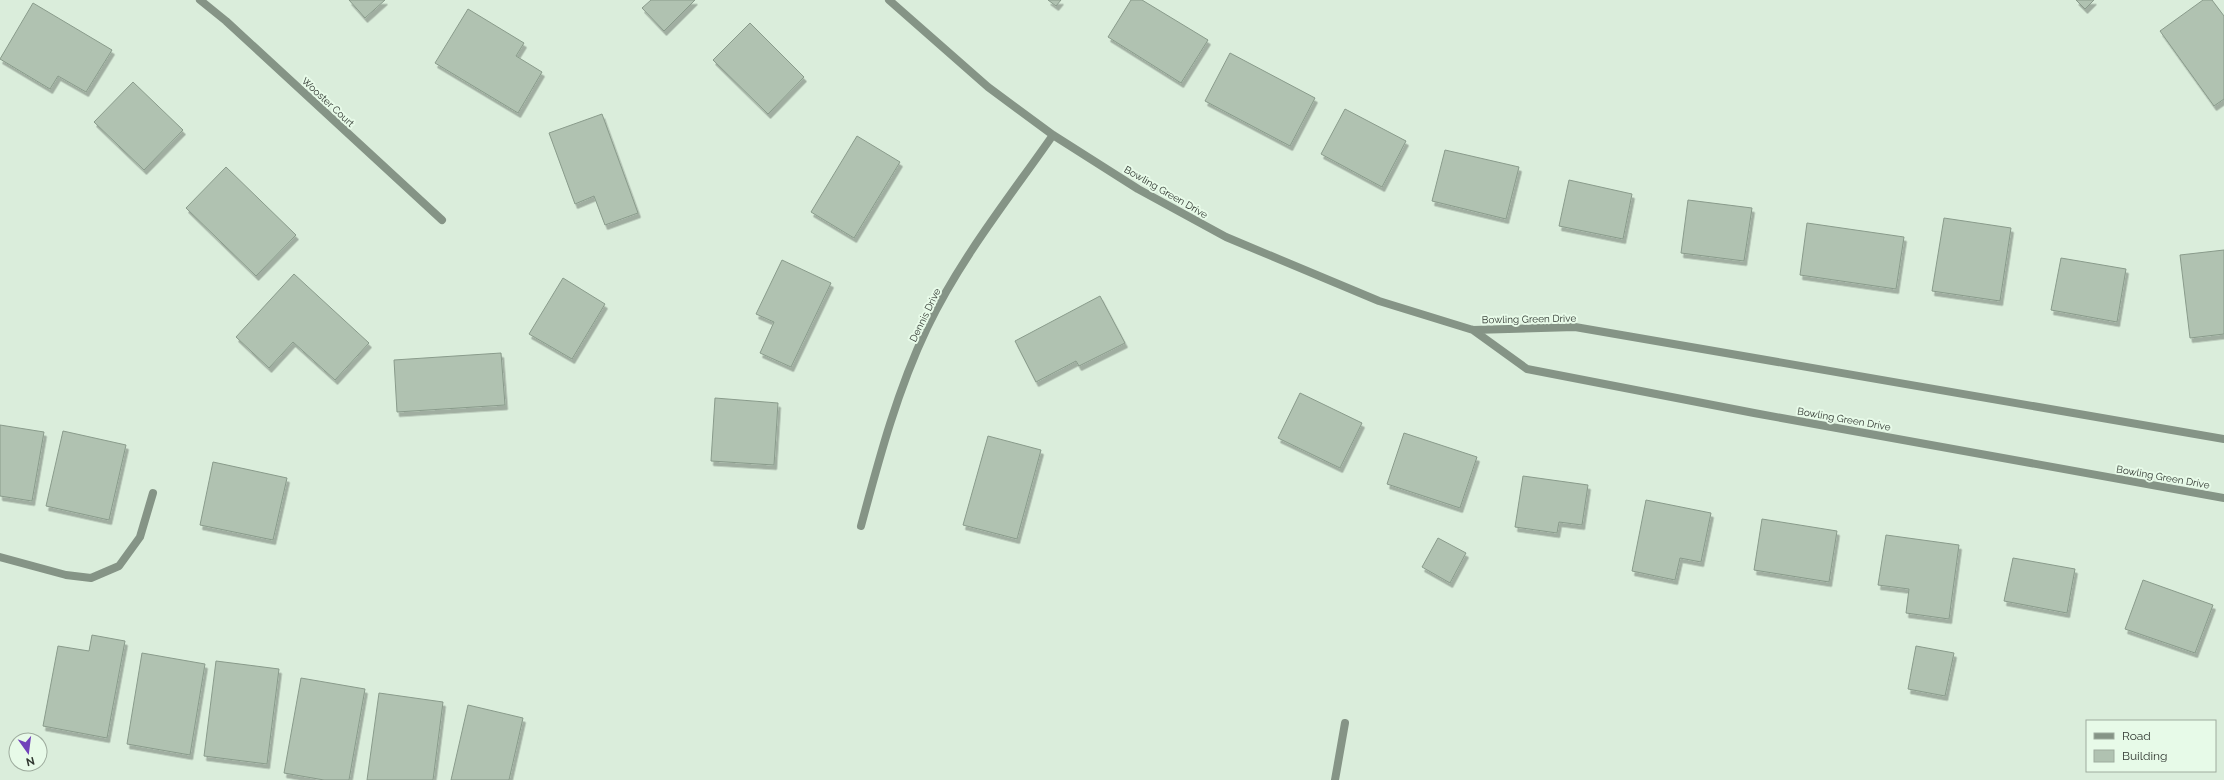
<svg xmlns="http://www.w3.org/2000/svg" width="2224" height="780" font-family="Raleway,sans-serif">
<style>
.building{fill:#b0c2b1;stroke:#899b8b;filter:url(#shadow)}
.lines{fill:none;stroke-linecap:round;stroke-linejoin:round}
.lane{stroke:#859486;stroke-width:8}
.street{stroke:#859486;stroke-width:8}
.labels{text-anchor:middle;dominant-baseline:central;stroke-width:4;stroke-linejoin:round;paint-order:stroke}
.street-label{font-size:10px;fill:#303730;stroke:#e7fae8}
</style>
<defs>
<filter id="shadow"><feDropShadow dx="2.5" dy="4.5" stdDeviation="0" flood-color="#0004"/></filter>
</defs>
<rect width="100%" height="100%" fill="#daeddb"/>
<path class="building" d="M349,0H385L365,18Z
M651,0H695L664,31L642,8Z
M1048,0H1061L1056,6Z
M1131,0H1142L1208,40L1181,83L1108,37Z
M2076,0H2094L2085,9Z
M2203,0H2212L2224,16V99L2214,106L2160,31Z
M33,3L112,50L86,92L58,76L50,89L0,59Z
M468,9L524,43L516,56L542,72L518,113L435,63Z
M750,23L804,77L768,114L713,60Z
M1230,53L1315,98L1290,146L1205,101Z
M133,82L183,130L144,170L94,122Z
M1345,109L1406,141L1382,187L1321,154Z
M602,114L638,213L605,225L594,196L575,204L549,133Z
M857,136L900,162L854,238L811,212Z
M1445,150L1519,167L1506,219L1432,201Z
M226,167L296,235L256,276L186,208Z
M1569,180L1632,194L1623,239L1559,226Z
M1688,200L1752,208L1744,261L1681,253Z
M1944,218L2011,228L2000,301L1932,291Z
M1807,223L1904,237L1896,289L1800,275Z
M2224,250V334L2190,338L2180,255Z
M2061,258L2126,269L2117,322L2051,310Z
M782,260L831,283L791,367L760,353L774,322L756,314Z
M294,274L369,343L335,380L293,342L269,368L236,337Z
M563,278L605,304L572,359L529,334Z
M1100,296L1125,343L1079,366L1076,361L1036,382L1015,341Z
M501,353L505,405L397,412L394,360Z
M1300,393L1362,423L1340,468L1278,438Z
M715,398L778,403L774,465L711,461Z
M0,425L44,432L32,501L0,496Z
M63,431L126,445L109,520L46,506Z
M1404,433L1477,457L1460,508L1387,484Z
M988,436L1041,450L1017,539L963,525Z
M213,462L287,478L273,540L200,525Z
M1523,476L1588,485L1582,525L1559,522L1557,533L1515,527Z
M1646,500L1711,513L1701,562L1680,558L1675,580L1632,571Z
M1762,519L1837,531L1829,582L1754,570Z
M1886,535L1959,545L1949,619L1906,613L1909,589L1878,585Z
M1438,538L1466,553L1450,583L1422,567Z
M2013,558L2075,569L2067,613L2004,601Z
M2143,580L2213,605L2195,653L2125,629Z
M92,635L125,641L107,738L43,726L58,646L89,651Z
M1916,646L1954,653L1945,696L1908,689Z
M142,653L205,664L190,755L127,744Z
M216,661L279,669L267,764L204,756Z
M301,678L365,689L349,780H324L284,773Z
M379,693L443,702L433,780H367Z
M468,705L523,718L509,780H451Z"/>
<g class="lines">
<path class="lane" d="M0,557L66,575L91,578L119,566L140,537L153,493
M1335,780L1345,723"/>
<path class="street" d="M200,0L226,21L442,220
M889,0L988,87L1053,135L1138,189L1226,237L1379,301L1473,330L1575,327L2224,439
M1473,330L1527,369L1754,413L2224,498
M861,526C879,459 897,391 927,328C960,259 1009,198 1053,135"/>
</g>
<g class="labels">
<g class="street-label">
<text transform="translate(328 102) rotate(43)">Wooster Court</text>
<text transform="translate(1166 192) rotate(30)">Bowling Green Drive</text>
<text transform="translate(925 315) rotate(-64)">Dennis Drive</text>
<text transform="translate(1529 319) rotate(-1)">Bowling Green Drive</text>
<text transform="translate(1844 419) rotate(10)">Bowling Green Drive</text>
<text transform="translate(2163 477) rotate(10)">Bowling Green Drive</text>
</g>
</g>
<rect x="2086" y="720" width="130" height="52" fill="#e7fae8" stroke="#9eac9e"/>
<rect x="2094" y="733" width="20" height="6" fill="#859486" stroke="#9eac9e"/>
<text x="2122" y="740" font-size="12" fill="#303730">Road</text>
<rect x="2094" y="750" width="20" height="12" fill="#b0c2b1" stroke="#9eac9e"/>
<text x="2122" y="760" font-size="12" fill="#303730">Building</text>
<g transform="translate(28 752) rotate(166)"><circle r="19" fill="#e7fae8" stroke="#9eac9e"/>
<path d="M0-3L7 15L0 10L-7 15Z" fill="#7142ba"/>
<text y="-6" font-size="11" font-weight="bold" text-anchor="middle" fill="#303730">N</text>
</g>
</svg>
